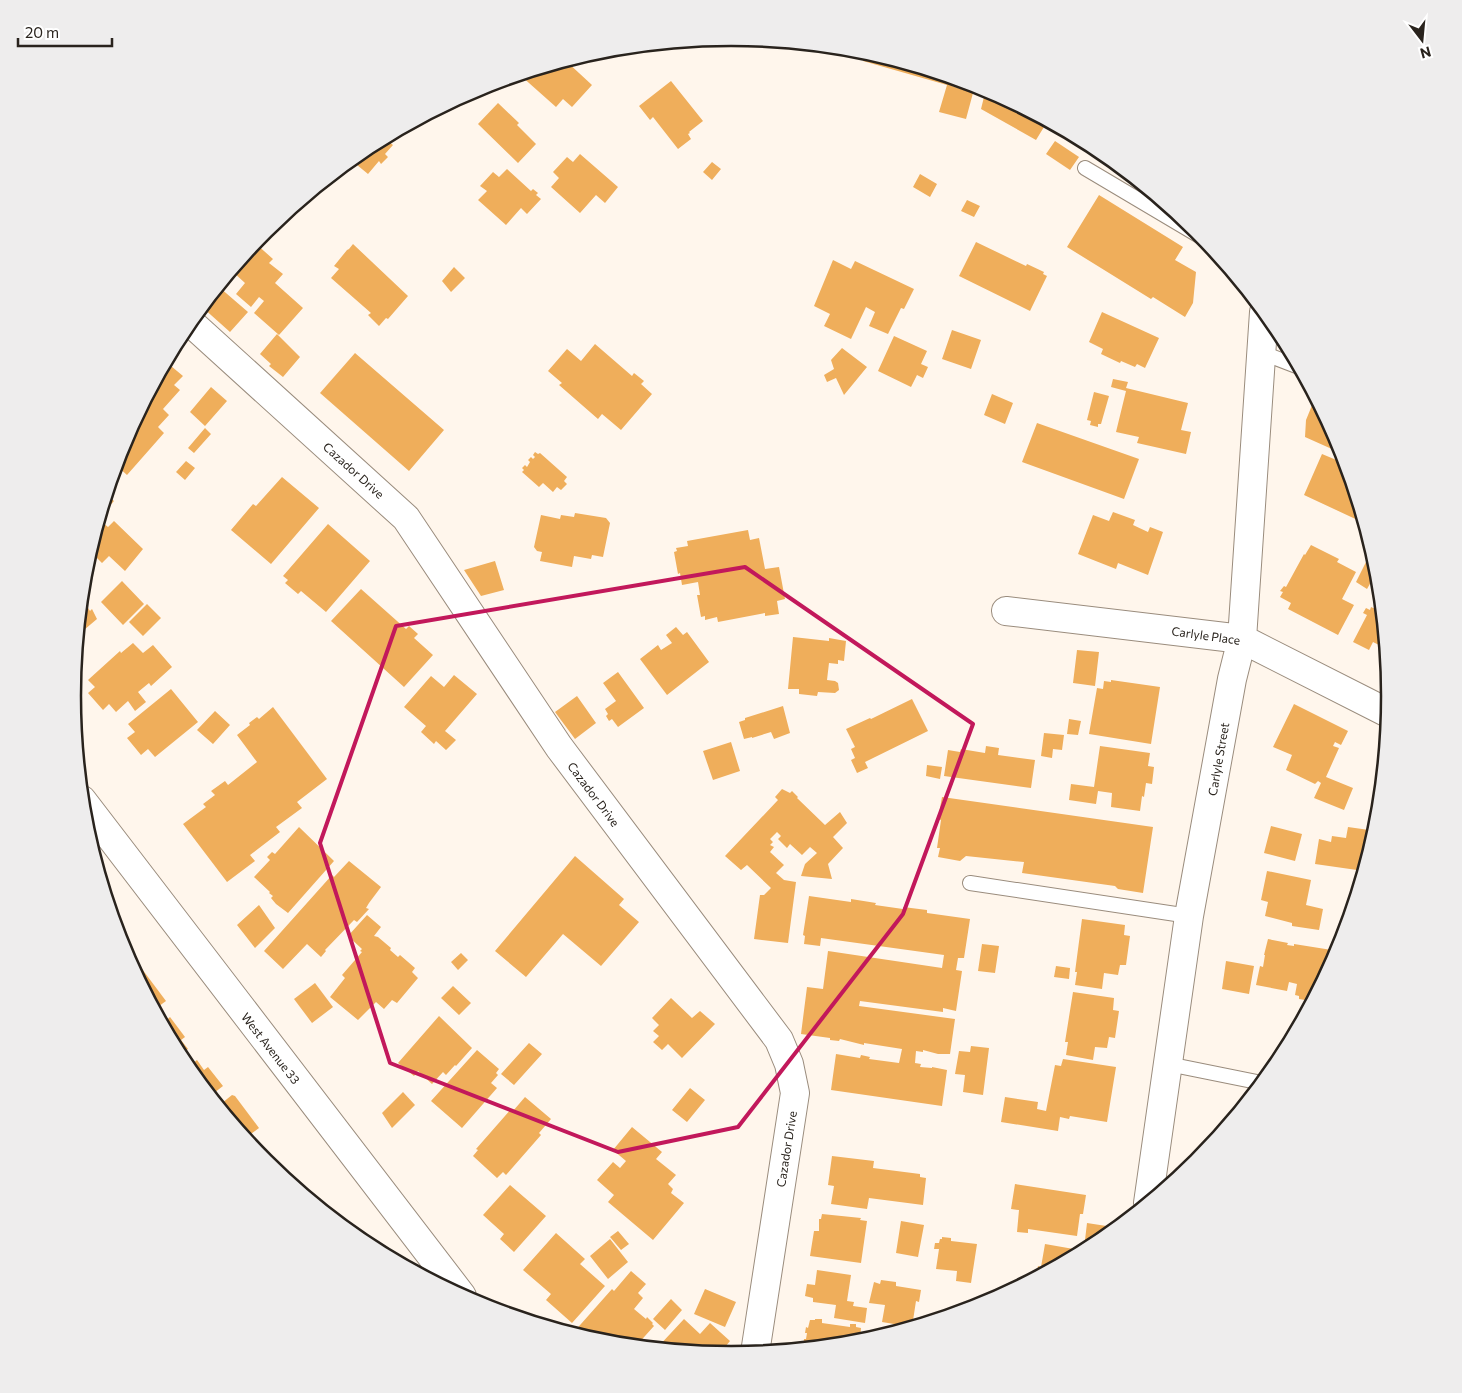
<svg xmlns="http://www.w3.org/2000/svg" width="1462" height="1393" font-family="Commissioner,sans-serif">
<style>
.building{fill:#efae5b}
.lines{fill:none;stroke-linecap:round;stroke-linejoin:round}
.lane-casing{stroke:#9a8c7d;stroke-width:16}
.street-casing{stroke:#9a8c7d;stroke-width:30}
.secondary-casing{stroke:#9a8c7d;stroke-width:30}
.lane{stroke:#fff;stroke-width:14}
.street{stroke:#fff;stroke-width:28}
.secondary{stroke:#fff;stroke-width:28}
.marked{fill:none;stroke:#c2185b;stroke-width:4;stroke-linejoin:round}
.labels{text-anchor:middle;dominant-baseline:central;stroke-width:4;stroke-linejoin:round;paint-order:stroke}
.street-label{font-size:12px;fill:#29231d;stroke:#fff}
.rim{fill:none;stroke:#29231d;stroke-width:2.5}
</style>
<rect width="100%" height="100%" fill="#fff6ec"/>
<path class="building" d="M865,52L954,79L952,86L973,93L966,119L939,112L947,85L863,61Z
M566,61L592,85L572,107L563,99L556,107L520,75Z
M671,81L703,121L689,132L690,133L688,134L691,139L678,149L653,117L650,120L639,106Z
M986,89L1047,122L1036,140L981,109Z
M498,103L519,123L517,125L536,144L518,163L478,124Z
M384,138L393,145L385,154L388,157L381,164L379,161L368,174L351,160L365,148Z
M1055,141L1079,157L1070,170L1046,154Z
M580,154L618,187L605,203L596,195L580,213L551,187L559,178L553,172L567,157L573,162Z
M712,162L721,169L712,180L703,172Z
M507,169L531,191L533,189L538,193L536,195L541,199L527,214L521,208L506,225L478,200L487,191L480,186L493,172L499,177Z
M920,174L937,184L930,197L913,187Z
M1147,189L1182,218L1143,196Z
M1099,195L1183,247L1175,260L1196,272L1193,303L1185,317L1153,297L1151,299L1067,247Z
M967,200L980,206L974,217L961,211Z
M976,242L1026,266L1027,264L1044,272L1043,274L1047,276L1030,311L959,276Z
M255,243L273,259L269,263L283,274L275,283L303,308L279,335L254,313L264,301L259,297L251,307L236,294L245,283L232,271Z
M353,244L408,296L388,319L386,318L379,326L368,315L371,313L331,278L339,269L334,266L347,250L349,249Z
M833,260L851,269L855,261L914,289L904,309L901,308L888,334L869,326L875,312L866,307L851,339L824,326L830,314L814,306Z
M454,267L465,278L451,292L442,281Z
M219,287L248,312L230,332L202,307Z
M1102,312L1159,338L1145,368L1137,364L1135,367L1121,361L1120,363L1101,354L1103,349L1089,342Z
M952,330L981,340L971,369L942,359Z
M277,334L300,357L283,377L269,366L271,364L260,354Z
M894,336L927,351L921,364L928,367L923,378L917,375L911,387L878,371Z
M595,344L632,376L634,373L644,381L641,384L652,394L621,430L602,414L598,419L559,385L562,383L548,371L567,349L581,361Z
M842,348L867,367L844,395L836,378L827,382L824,375L834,369L831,360Z
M355,353L444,430L409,471L320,393Z
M171,366L183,376L174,385L180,390L163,409L169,415L158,427L164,433L127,475L116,465L119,456L135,438L129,432L141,417L138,414L161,372L164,375Z
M1113,379L1128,382L1126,388L1188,403L1181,430L1191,432L1186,454L1137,443L1139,437L1116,432L1126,391L1111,387Z
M211,387L227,401L205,426L190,412Z
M1094,392L1109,396L1101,424H1098V427L1090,425L1091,421L1087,420Z
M992,394L1013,403L1005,424L984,415Z
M1315,398L1340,445L1343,454L1305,437L1306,420Z
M1037,423L1139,459L1124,499L1022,462Z
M205,428L211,434L194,453L188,448Z
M535,452L538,454L540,453L567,477L564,481L567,484L561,490L557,487L553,492L543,483L539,487L522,472L524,470L522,468L525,465L527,467L530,462L528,460L531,457L533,459L535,457L533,455Z
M1322,454L1346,464L1347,474H1349L1364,523L1304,495Z
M186,461L195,468L185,480L176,472Z
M282,477L319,508L271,564L231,530L253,504L256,506Z
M107,495L114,501L100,517Z
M1113,512L1135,520L1133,525L1148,532L1150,527L1163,532L1148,575L1118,563L1116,569L1078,554L1093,515L1109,521Z
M575,513L606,518L610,523L603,557L592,555L591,559L574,556L572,567L540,561L542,552L537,551L534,547L541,515L560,519L561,515L574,517Z
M114,521L143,549L125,571L109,556L102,563L90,551L97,528L102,522L108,527Z
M328,524L370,561L326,612L301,591L298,594L285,583L288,580L283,576Z
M748,530L750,540L759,538L765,569L779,567L785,599L777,601L779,614L765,616V613L718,622L717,617L705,620V616L701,617L697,595H700L698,582L682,585L680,573L678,574L674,552L677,551L676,548L688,546L687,541Z
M1311,545L1339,559L1337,562L1356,572L1342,599L1354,605L1338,635L1288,609L1291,603L1280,597L1283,592L1280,591L1284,586L1286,587L1304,554L1305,555Z
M88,557L94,565L84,573L85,568Z
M1368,558L1375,562L1378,570L1367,589L1356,582Z
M495,561L504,590L481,596L464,570Z
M122,581L144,604L123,625L101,602Z
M361,589L406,629L409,626L418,634L414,638L433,655L404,687L331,621Z
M81,604L86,611L88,608L90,611L92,609L97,619L78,635Z
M147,604L161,618L143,636L129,622Z
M1371,607L1382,612L1385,648L1373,642L1369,650L1353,642L1367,615L1363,613L1366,608L1370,610Z
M676,627L683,635L687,632L709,662L667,695L640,659L658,645L661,650L672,643L666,635Z
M793,637L829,641V638L846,641L844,661L838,660V664L829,663L827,680L835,681L838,683L839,690L835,693L818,692L817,696L799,694V689H788Z
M133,643L143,653L153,645L172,667L151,686L149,683L138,692L146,702L135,711L128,701L116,712L109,704L103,710L88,693L95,687L88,680L120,651L121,653Z
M1077,650L1099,652L1095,686L1073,683Z
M618,672L644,708L618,727L612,719L609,721L606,716L608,714L605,709L616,701L603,683Z
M454,675L477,694L445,731L456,740L446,750L436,741L434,744L421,732L426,726L404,707L431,676L444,687Z
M1111,680L1160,687L1151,744L1089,734L1097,688L1103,689L1104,681L1111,682Z
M171,689L198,722L155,757L148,749L141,755L127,738L135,732L128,724Z
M577,696L596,723L575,739L555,712Z
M912,699L928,731L865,762L868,768L857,773L851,760L855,758L851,749L855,747L846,729L870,718L871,719Z
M1294,704L1348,731L1341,745L1335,742L1333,746L1339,748L1326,777L1353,788L1344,810L1314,798L1321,783L1318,781L1315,784L1286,770L1292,755L1273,747Z
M783,706L790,733L774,739L771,732L752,738V737L744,739L739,722L745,720V718Z
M273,707L327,779L297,802L302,808L276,827L280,832L250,855L255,861L227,882L183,824L206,807L203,804L215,795L211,791L225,781L228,785L257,762L237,735L250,725L249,723L257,717L259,719Z
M215,711L230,725L213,744L197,730Z
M1069,719L1081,721L1078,735L1067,734Z
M1044,733L1064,735L1062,750L1053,749L1052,758L1041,756Z
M731,742L740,771L713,780L703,751Z
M986,746L999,748L998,755L1035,760L1031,788L944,776L948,750L960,752L961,749L985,753Z
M1100,746L1150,753L1148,766L1154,767L1152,784L1146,783L1144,797L1142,796L1140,811L1111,807L1112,793L1098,791L1096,804L1069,800L1071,784L1094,787Z
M927,765L942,767L940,779L926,776Z
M1381,788L1379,811L1372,808Z
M782,789L790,793L792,791L798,797L797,798L825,825L840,812L847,823L833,837L843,848L828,864L832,879L801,876L805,864L817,853L810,847L802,855L790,844L787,848L778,839L781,836L777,832L770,839L773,842L770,845L774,847L770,852L784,865L776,873L784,880L796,882L788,943L754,939L760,895H764L771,888L747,865L741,870L725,856L778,800L775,797Z
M942,797L1153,827L1143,893L1118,889L1115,886L1022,873L1024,862L966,856L960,861L938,857L940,848H937L941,820L938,819Z
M1271,826L1302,834L1295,861L1264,853Z
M299,827L334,861L288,913L276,904L271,898L273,896L269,893L270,892L254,877L270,860L267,857L272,852L275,854Z
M1348,827L1376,831L1364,871L1315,864L1319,839L1331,842L1332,836L1346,838Z
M575,856L624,899L619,905L639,922L601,966L563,934L526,977L495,951Z
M349,861L381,887L369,903L366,908L369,909L357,922L354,920L325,950L326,951L321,957L307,944L283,969L264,951L332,875L334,877Z
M1267,871L1311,880L1306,905L1323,909L1319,930L1292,926V923L1265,916L1268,902L1261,900Z
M809,896L851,902V899L876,903L875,905L903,909V907L927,910V913L970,919L964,958H958L956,970L962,971L956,1011L943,1008V1012L860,1001L859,1006L955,1019L950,1054H938L923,1050V1052L916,1051L915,1063L921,1064L920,1067L932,1068V1067L947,1070L942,1106L831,1090L836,1054L860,1058L861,1055L870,1057L869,1059L899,1063L902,1049L864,1043V1045L840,1039L839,1041L830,1040V1038L801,1034L807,987L823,989L828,951L942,968L944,955L821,938L820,946L804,944L805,936L803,935Z
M259,905L275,928L255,948L237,925Z
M367,915L381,927L374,936L378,937L391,948L390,950L398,957L400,955L415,968L412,972L418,978L397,1003L392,1000L384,1009L376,1002L358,1020L330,997L345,978L342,975L362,952L360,951L362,949L348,936Z
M1082,919L1125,925L1124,935L1130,936L1126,965H1120L1118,975L1104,973L1102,989L1075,985L1077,972H1075Z
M1268,939L1288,943L1287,945L1294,946V944L1338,951L1313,998H1312L1311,1001L1299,999V996L1295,995L1297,984L1289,982L1287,991L1256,985L1260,966L1263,967L1265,955H1264Z
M982,944L999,946L995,973L978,971Z
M124,945L166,1001L155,1009L122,948L121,946Z
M461,953L468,960L458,970L451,962Z
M1226,961L1254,966L1249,994L1222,989Z
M1056,966L1070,968L1069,979L1054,977Z
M315,983L333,1007L312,1023L294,999Z
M453,986L471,1003L459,1015L441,998Z
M1073,992L1114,998L1113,1010L1119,1011L1115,1038L1109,1037L1107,1048L1095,1047L1093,1060L1066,1055L1068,1042H1065Z
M671,998L692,1018L700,1011L715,1024L682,1058L668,1044L662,1050L653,1042L659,1036L653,1031L659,1025L652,1018Z
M439,1016L472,1048L456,1066L455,1065L446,1075L443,1072L432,1084L418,1071L414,1076L398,1063Z
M170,1017L185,1037L181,1040L188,1049L179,1055L162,1024Z
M529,1043L542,1054L514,1085L501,1074Z
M971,1046L989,1048L983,1095L963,1092L965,1075L955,1074L959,1051L970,1052Z
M477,1050L499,1069L496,1073L498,1075L491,1083L497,1088L462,1128L431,1101Z
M1063,1059L1116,1067L1107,1122L1070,1116L1069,1119L1060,1117L1058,1131L1001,1122L1005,1097L1038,1102L1037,1109L1046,1111L1055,1065L1061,1066Z
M197,1060L204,1070L208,1067L223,1086L210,1096L187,1068Z
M690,1088L705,1100L687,1122L672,1110Z
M403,1092L415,1105L392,1128L382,1113Z
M232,1095L235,1096L259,1128L248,1136L250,1138L247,1140L215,1101L217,1100L222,1106L223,1105L222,1103Z
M525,1097L551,1119L539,1133L541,1135L506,1175L503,1172L497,1178L473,1156L478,1150L476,1149L511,1109L513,1111Z
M632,1127L662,1152L656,1159L676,1175L668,1184L673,1189L671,1193L684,1203L653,1240L608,1202L614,1195L597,1180L613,1162L620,1168L626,1161L613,1150Z
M832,1156L874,1161L873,1168L920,1174V1177L926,1178L923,1205L869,1198L867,1209L831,1204L834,1186L828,1185Z
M1015,1184L1086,1195L1083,1214H1080L1077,1236L1028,1229V1233L1017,1232L1019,1210L1011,1209Z
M510,1185L546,1216L514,1252L500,1239L504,1234L483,1215Z
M822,1214L861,1218L860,1220L867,1221L861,1263L810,1256L814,1231H819V1219H821Z
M901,1221L924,1225L918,1257L896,1253Z
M1087,1223L1113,1227V1232L1099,1243L1085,1240Z
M618,1231L629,1244L621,1250L610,1237Z
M556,1233L585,1259L580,1264L605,1286L572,1323L546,1300L551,1294L523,1270Z
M942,1237L951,1238V1241L977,1244L971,1283L956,1281L957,1271L936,1269L939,1249H934L935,1243H939L940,1239H942Z
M610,1239L628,1262L608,1279L590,1256Z
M1045,1244L1085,1251L1036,1277L1038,1266L1041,1267Z
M817,1270L851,1275L847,1301L854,1302L853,1306L867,1308L865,1323L834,1318L836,1305L813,1302V1298L805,1296L807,1284L815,1285Z
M631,1271L646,1284L638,1293L643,1298L634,1309L646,1319L647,1317L653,1323L652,1324L654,1326L636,1346L602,1343L573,1333L612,1289L614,1291Z
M881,1280L896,1282V1286L921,1290L919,1302L916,1301L912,1327L882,1322L885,1305L869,1303L874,1282L880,1284Z
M705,1289L736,1302L725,1327L694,1314Z
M985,1295L998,1297L984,1305Z
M671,1299L682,1310L665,1330L653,1319Z
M684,1319L700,1334L710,1323L730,1341L721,1352L716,1348L711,1354L657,1348Z
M815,1319H822V1323L850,1327V1324H856V1327L861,1328L860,1339L868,1340L859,1343L803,1348L804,1339H806L807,1333H805L806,1327L808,1328L810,1320H815Z"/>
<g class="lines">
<g class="lane-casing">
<path id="lane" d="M1085,168L1203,238
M1260,352L1299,367
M970,883L1189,916
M1168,1064L1262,1083"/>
</g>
<g class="street-casing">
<path id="street" d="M190,322L406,518L559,747L779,1040L789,1064L795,1093L755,1353
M1006,611L1242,639L1388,713
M1148,1203L1189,916L1232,679L1242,639L1264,312"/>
</g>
<g class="secondary-casing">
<path id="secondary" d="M82,800L462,1296"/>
</g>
<use href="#lane" class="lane"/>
<use href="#street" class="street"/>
<use href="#secondary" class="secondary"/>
</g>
<path class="marked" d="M745,567L973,724L903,914L738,1127L618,1152L390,1063L320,843L396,626Z"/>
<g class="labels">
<g class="street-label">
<text transform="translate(354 470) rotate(42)">Cazador Drive</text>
<text transform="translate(1206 635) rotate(8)">Carlyle Place</text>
<text transform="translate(1218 759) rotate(-80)">Carlyle Street</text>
<text transform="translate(594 794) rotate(53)">Cazador Drive</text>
<text transform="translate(271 1048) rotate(52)">West Avenue 33</text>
<text transform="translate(786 1149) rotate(-81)">Cazador Drive</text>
</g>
</g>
<path d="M0 0H1462V1393H0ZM81 696a650 650 0 1 1 1300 0a650 650 0 1 1-1300 0Z" fill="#eeeded" fill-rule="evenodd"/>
<path class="rim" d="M81 696a650 650 0 1 1 1300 0a650 650 0 1 1-1300 0Z"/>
<g transform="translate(1422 40) rotate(164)" stroke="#ffffff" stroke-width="4" paint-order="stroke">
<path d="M0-4L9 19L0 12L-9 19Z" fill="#29231d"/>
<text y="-8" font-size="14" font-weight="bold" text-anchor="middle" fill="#29231d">N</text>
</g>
<path d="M18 38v8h94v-8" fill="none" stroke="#29231d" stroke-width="2.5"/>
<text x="25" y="38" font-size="15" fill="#29231d" stroke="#ffffff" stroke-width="4" paint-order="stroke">20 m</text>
</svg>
